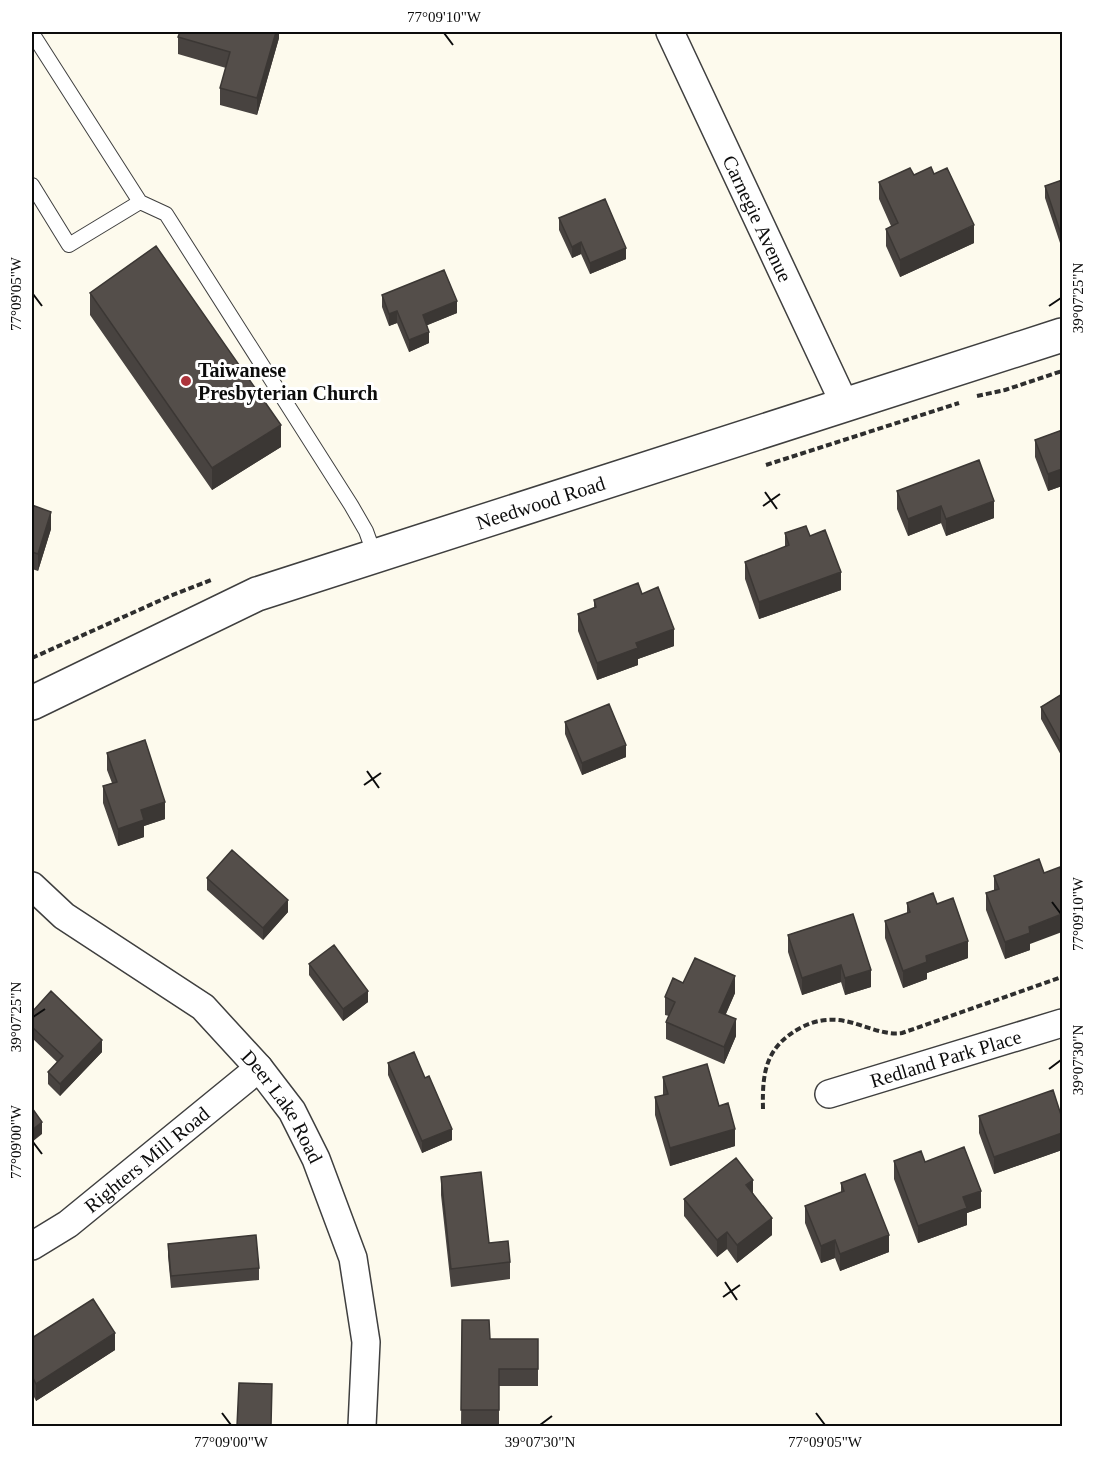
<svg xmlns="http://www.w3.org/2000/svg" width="1094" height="1458" font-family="'Times New Roman',serif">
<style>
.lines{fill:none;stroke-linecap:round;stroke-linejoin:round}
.service-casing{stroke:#3f3f3f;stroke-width:16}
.minor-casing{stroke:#3f3f3f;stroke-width:30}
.tertiary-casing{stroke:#3f3f3f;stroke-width:36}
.path{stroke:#2e2e2e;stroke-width:4;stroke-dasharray:6 3;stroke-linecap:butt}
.service{stroke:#fff;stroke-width:14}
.minor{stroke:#fff;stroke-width:27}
.tertiary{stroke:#fff;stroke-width:33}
.wall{fill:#484340}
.shaded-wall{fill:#3b3734}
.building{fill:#544e4a;stroke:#3b3734;stroke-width:1.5}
.ticks{fill:none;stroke:#0c0c0c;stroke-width:2}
.poi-dot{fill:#ac343b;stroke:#fff;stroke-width:2}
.labels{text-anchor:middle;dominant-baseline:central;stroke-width:6;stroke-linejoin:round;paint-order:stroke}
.street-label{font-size:20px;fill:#0c0c0c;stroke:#fff}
.poi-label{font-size:20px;font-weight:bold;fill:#0c0c0c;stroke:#fff;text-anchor:start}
.neatline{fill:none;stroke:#0c0c0c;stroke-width:2}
.ticks-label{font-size:15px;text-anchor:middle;fill:#0c0c0c}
</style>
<rect width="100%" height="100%" fill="#fdfaed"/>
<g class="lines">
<g class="service-casing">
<path id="service" d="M32,33L140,202L166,214L351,505L366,531L375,556
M32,185L69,245L140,202"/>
</g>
<g class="minor-casing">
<g id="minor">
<path id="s1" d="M670,32L845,405"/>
<path id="s2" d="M32,886L64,916L203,1007L259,1068L292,1111L316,1159L353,1258L366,1342L362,1426"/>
<path id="s3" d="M829,1094L1062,1023"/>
<path id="s4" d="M32,1246L68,1224L259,1068"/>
</g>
</g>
<g class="tertiary-casing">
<g id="tertiary">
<path id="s5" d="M32,703L257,594L1062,335"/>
</g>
</g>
<path class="path" d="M977,396L1005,390L1062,371
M766,465L959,403
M32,658L170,596L211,580
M763,1109C762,1071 766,1046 802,1027C814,1021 825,1019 838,1020C860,1022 881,1036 902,1033L1062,977"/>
<use href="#service" class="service"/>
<use href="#minor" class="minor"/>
<use href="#tertiary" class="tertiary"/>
</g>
<path class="wall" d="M279,32V38L257,115L220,105V88L226,68L178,54V37Z
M934,174L974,243L900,277L886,246V229L891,226L879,199V182L914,175Z
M1062,180V249L1045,198V186Z
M559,218L626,259L590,274L581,254L572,258L559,230Z
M90,293L281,447L212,490L90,315Z
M382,295L457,313L427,325L429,343L409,352L397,323L389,326L382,307Z
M1062,430V486L1048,491L1035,457V440Z
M897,491L994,518L946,536L941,523L908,536L897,509Z
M32,505L51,529L38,571L32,569Z
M785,533L841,590L759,619L745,579V562L785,547Z
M642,594L674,646L638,659V665L597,680L578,631V614L594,608V600Z
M1062,694V757L1041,719V707Z
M565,722L626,757L582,775L565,734Z
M107,753L165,819L144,826V837L118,846L103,803V786L112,783L107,770Z
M994,876L1030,944V950L1005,959L986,910V893L994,890Z
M207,878L288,912L263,940L207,890Z
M907,903L937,904L968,958L927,973V979L903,988L885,938V921L907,913Z
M853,914L871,987L845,995L841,982L802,995L788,952V935Z
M309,964L368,1002L343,1021L309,975Z
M683,983L735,993L726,1014L736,1036L724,1064L666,1039V1022L669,1016L665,1015V997Z
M32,1012L102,1052L60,1096L48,1084V1072L57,1062L32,1038Z
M388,1063L452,1140L422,1153L388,1075Z
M663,1077L719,1106L735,1146L670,1166L655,1115V1097L663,1095Z
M979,1116L1062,1118V1150L994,1174L979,1133Z
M894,1161L925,1162L981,1208L967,1213V1225L918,1243L894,1179Z
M441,1177L489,1243L510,1262V1279L451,1287L441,1195Z
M841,1183L889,1252L840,1271L835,1258L821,1263L805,1223V1206L841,1192Z
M753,1193L772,1235L737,1263L727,1249L717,1257L684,1216V1199Z
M168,1244L259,1268V1280L171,1288L168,1256Z
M462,1320L490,1339H538V1386H499V1426H461Z
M32,1338L115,1350L36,1401L32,1393Z"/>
<path class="shaded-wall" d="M276,32H279V38L257,115V98Z
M974,225V243L900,277V260Z
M581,242V254L572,258V247Z
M626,248V259L590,274V263Z
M457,301V313L423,327V315Z
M397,311V323L389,326V314Z
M429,332V343L409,352V340Z
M281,425V447L212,490V468Z
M1062,469V486L1048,491V474Z
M994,501V518L946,536V519Z
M941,506V523L908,536V519Z
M51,512V529L38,571V554Z
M841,572V590L759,619V602Z
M674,629V646L638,659V665L597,680V663L636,643Z
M626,745V757L582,775V763Z
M165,802V819L144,826V837L118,846V829L141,810Z
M288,900V912L263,940V928Z
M1062,914V932L1030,944V950L1005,959V942L1029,927Z
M968,941V958L927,973V979L903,988V971L926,956Z
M841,965V982L802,995V978Z
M871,970V987L845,995V978Z
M735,976V993L719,1029V1012Z
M368,991V1002L343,1021V1009Z
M736,1019V1036L724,1064V1047Z
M102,1040V1052L60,1096V1084Z
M42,1122V1134L32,1142V1130Z
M452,1129V1140L422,1153V1141Z
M735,1129V1146L670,1166V1148Z
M1062,1133V1150L994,1174V1157Z
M753,1180V1197L746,1185Z
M981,1191V1208L967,1213V1225L918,1243V1226L963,1197Z
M772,1218V1235L737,1263V1245Z
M727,1232V1249L717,1257V1240Z
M889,1235V1252L840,1271V1254Z
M835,1240V1258L821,1263V1246Z
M115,1333V1350L36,1401V1384Z"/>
<path class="building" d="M180,32H276L257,98L220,88L230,52L178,37Z
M931,167L934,174L947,168L974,225L900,260L886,229L898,223L879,182L910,168L914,175Z
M1062,180V237L1045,186Z
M605,199L626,248L590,263L581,242L572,247L559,218Z
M156,246L281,425L212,468L90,293Z
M444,270L457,301L423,315L429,332L409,340L397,311L389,314L382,295Z
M1062,430V469L1048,474L1035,440Z
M979,460L994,501L946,519L941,506L908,519L897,491Z
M32,505L51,512L38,554L32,552Z
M806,526L810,536L825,530L841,572L759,602L745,562L789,545L785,533Z
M638,583L642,594L658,587L674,629L636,643L638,648L597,663L578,614L596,607L594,600Z
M1062,694V745L1041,707Z
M609,704L626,745L582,763L565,722Z
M145,740L165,802L141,810L144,820L118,829L103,786L117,782L107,753Z
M232,850L288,900L263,928L207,878Z
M1039,859L1044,873L1060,867L1062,873V914L1029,927L1030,933L1005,942L986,893L999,889L994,876Z
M933,893L937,904L953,898L968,941L926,956L927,962L903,971L885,921L910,912L907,903Z
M853,914L871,970L845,978L841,965L802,978L788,935Z
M334,945L368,991L343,1009L309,964Z
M695,958L735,976L719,1012L736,1019L724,1047L666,1022L675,1002L665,997L673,978L683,983Z
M51,991L102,1040L60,1084L48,1072L63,1056L32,1027V1012Z
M414,1052L425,1078L429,1076L452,1129L422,1141L388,1063Z
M707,1064L719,1106L728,1103L735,1129L670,1148L655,1097L668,1094L663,1077Z
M1053,1090L1062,1118V1133L994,1157L979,1116Z
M32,1108L42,1122L32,1130Z
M964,1147L981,1191L963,1197L967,1208L918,1226L894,1161L921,1151L925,1162Z
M736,1158L753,1180L746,1185L772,1218L737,1245L727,1232L717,1240L684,1199Z
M481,1172L489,1243L508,1241L510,1262L451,1269L441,1177Z
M865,1174L889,1235L840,1254L835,1240L821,1246L805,1206L844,1191L841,1183Z
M256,1235L259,1268L171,1276L168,1244Z
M93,1299L115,1333L36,1384L32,1376V1338Z
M462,1320H489L490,1339H538V1369H499V1410H461Z
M239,1383L272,1384L271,1426H237Z"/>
<path class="ticks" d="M444,33L453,45M33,294L42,306M1049,306L1061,298M765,492L777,509M763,506L780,494M367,771L379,788M364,785L381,773M1052,902L1061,914M33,1017L45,1009M1049,1069L1061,1060M33,1142L42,1154M725,1282L737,1300M723,1297L740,1285M222,1413L231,1425M816,1413L825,1425M540,1425L552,1416"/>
<circle class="poi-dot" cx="186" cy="381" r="6"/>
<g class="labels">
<g class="street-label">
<text stroke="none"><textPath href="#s1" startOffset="206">Carnegie Avenue</textPath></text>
<text stroke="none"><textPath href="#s5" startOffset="548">Needwood Road</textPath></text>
<text stroke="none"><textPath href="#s3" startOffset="122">Redland Park Place</textPath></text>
<text stroke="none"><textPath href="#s2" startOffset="338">Deer Lake Road</textPath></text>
<text stroke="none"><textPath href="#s4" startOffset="144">Righters Mill Road</textPath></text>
</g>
<g class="poi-label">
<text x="198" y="370">Taiwanese<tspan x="198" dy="23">Presbyterian Church</tspan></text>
</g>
</g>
<rect width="1094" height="1458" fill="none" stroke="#ffffff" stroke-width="66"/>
<rect x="33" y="33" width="1028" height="1392" class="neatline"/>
<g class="ticks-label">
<text x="444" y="22">77°09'10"W</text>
<text transform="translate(16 294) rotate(-90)" y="5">77°09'05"W</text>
<text transform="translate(1078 298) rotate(-90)" y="5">39°07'25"N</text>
<text transform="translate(1078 914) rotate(-90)" y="5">77°09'10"W</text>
<text transform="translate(16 1017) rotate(-90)" y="5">39°07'25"N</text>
<text transform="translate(1078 1060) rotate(-90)" y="5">39°07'30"N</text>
<text transform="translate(16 1142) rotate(-90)" y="5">77°09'00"W</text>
<text x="231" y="1447">77°09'00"W</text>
<text x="540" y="1447">39°07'30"N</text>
<text x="825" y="1447">77°09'05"W</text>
</g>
</svg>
